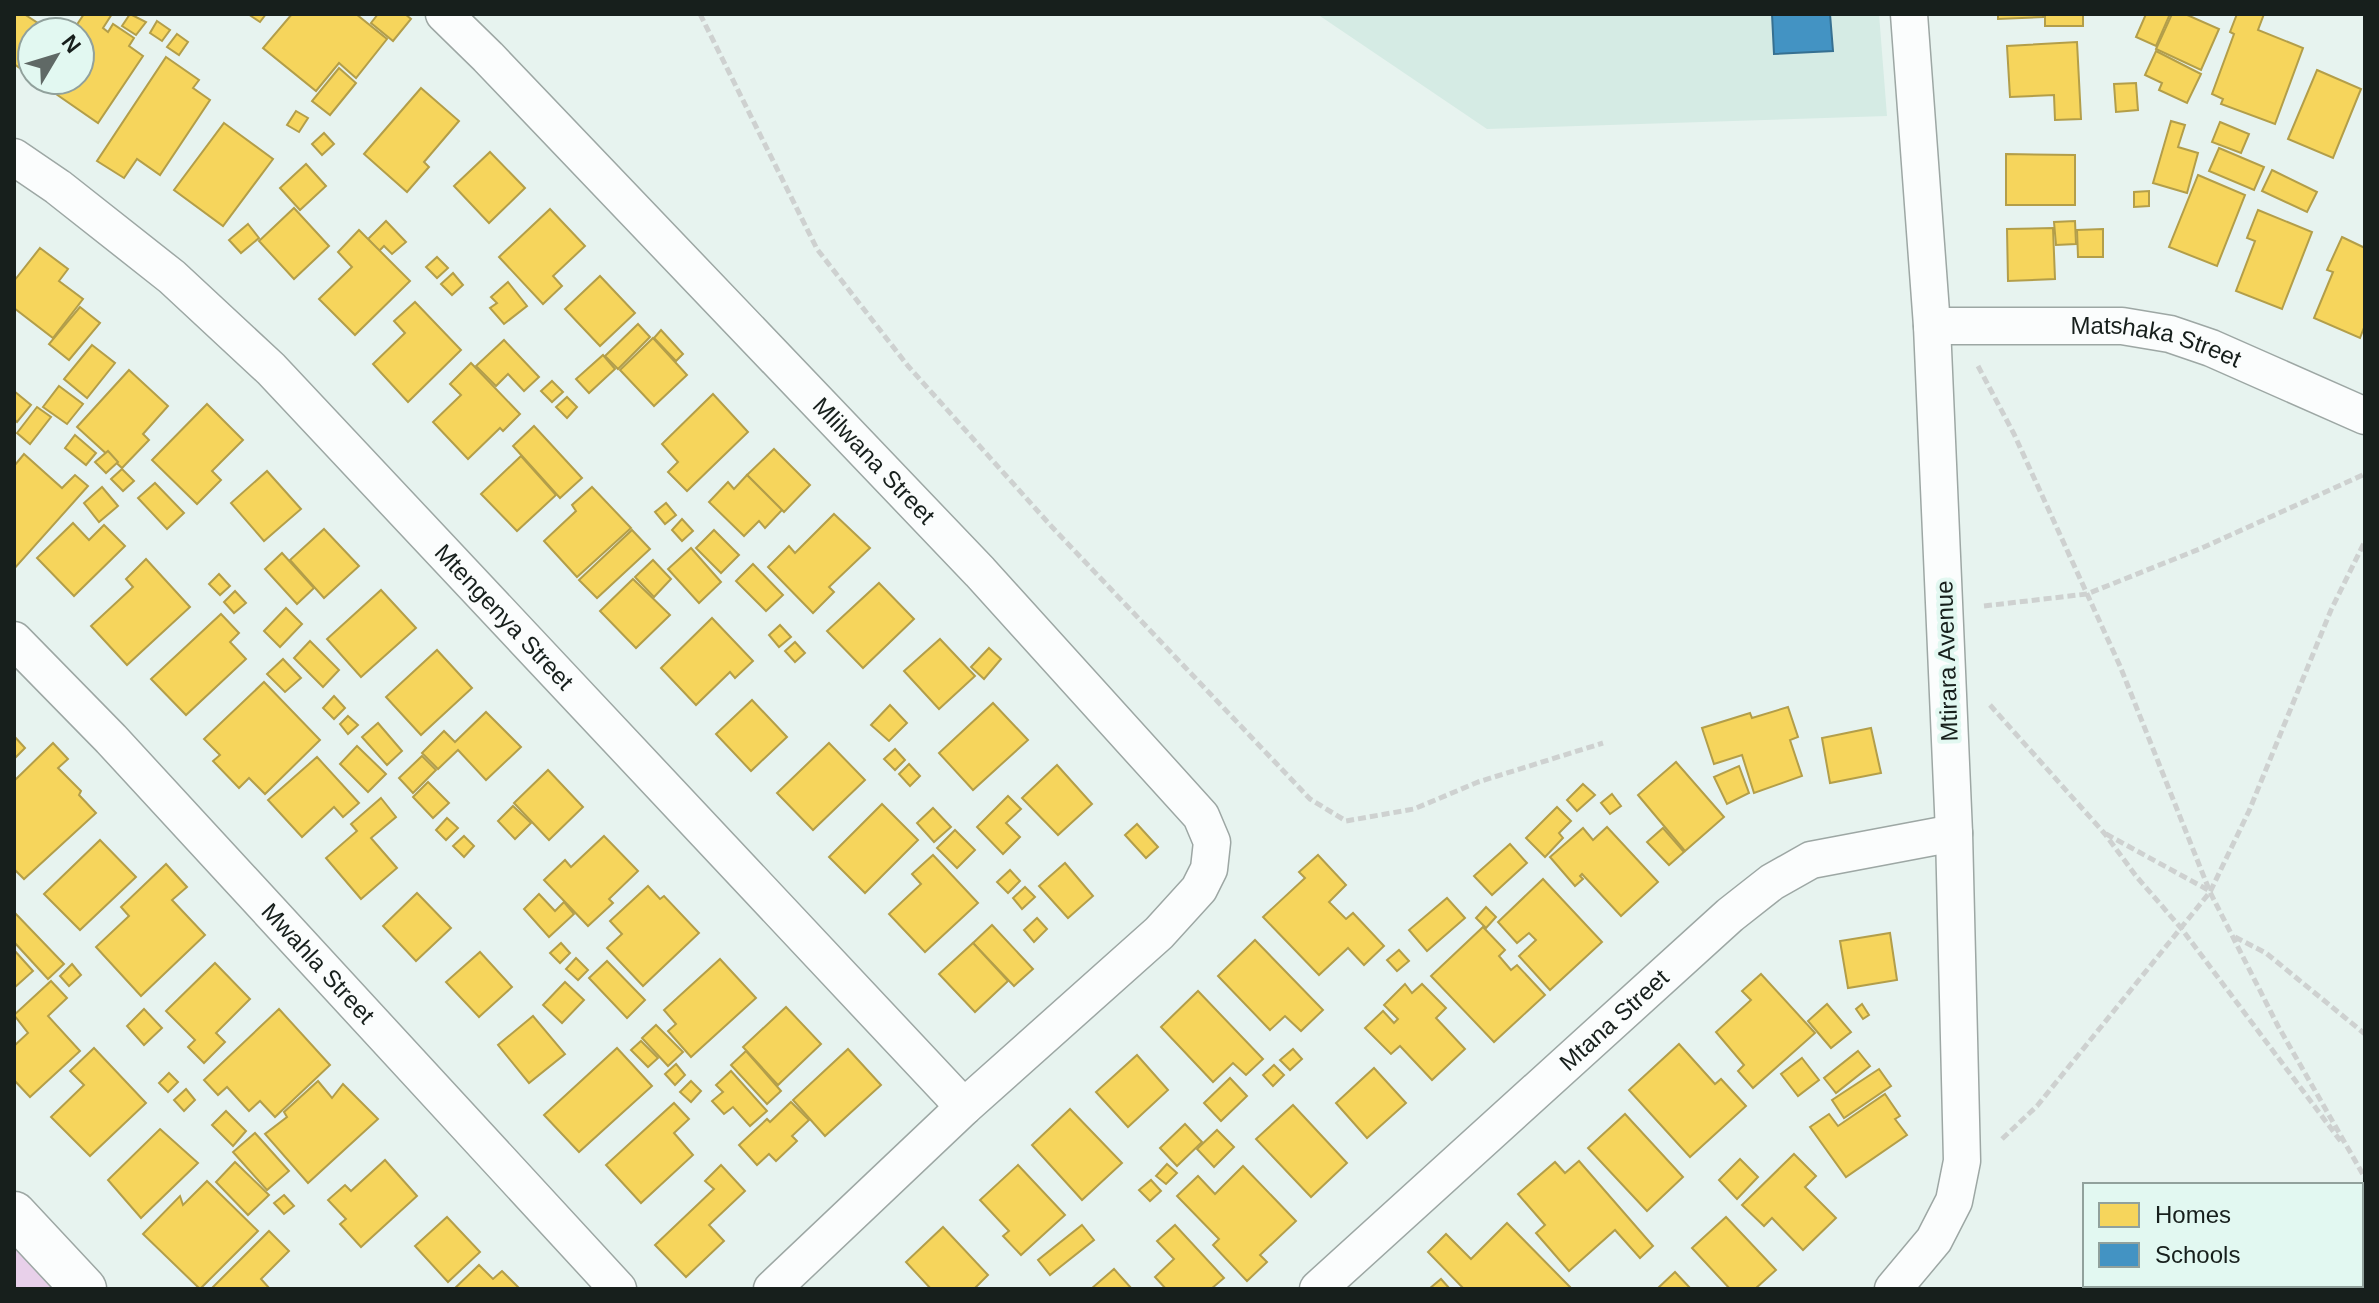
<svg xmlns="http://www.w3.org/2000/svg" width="2379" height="1303" font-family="Helvetica,sans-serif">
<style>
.built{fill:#d5ebe4}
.green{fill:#e8d0ea}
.homes{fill:#f6d55c;stroke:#b39e49;stroke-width:2}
.schools{fill:#4393c3;stroke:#367091;stroke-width:2}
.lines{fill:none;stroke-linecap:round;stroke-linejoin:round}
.minor-casing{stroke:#9da7a4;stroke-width:39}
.tertiary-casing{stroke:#9da7a4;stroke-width:47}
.path{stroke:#ced1d0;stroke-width:5;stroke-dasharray:8 4;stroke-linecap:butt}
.minor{stroke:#fbfdfd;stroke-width:36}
.tertiary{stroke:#fbfdfd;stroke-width:44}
.labels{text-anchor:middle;stroke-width:8;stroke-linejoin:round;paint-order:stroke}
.street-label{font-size:24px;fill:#171f1c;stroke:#e2f8f1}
</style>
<rect width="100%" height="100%" fill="#e7f3ef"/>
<!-- built -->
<polygon class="built" points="1317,14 1879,14 1887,116 1487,129"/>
<!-- green -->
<polygon class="green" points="14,1214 84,1289 14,1289"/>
<!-- homes -->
<g class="homes">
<polygon points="14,14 24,14 50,31 32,32 32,59 24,71 14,64"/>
<polygon points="84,14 112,14 103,28 108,32 113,24 134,38 129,46 143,56 98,123 56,94 65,80 80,80 80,32 72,32"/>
<polygon points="130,14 146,22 136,35 122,26"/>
<polygon points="248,14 266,14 260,22"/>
<polygon points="292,14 356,14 387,39 356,78 339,63 316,91 263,48"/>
<polygon points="378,14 405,14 411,19 393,41 371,23"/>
<polygon points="1998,14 2043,14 2043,17 1998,19"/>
<rect x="2045" y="14" width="38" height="12"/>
<polygon points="2146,14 2170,14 2156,46 2136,37"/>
<polygon points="2172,14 2185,14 2219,29 2201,70 2156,49"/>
<polygon points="2237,14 2264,14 2258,30 2303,48 2275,124 2221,104 2223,99 2212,94 2234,34 2230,32"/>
<polygon points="157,21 170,30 162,41 150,33"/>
<polygon points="177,34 188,42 179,55 167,47"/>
<polygon points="2077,42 2081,119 2055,120 2054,95 2010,97 2007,46"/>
<polygon points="2156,51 2201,74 2187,103 2159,90 2162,83 2145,75"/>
<polygon points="166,57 199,80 193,88 210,100 160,175 137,159 124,178 97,161"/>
<polygon points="339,68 356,83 330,115 312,101"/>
<polygon points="2317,70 2361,89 2333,158 2288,139"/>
<polygon points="2136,83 2138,110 2116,112 2114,84"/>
<polygon points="421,88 459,121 424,162 429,167 407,192 364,154"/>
<polygon points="296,111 308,118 299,132 287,125"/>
<polygon points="2171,121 2185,125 2178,147 2198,153 2187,193 2153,183"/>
<polygon points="2220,122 2249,134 2241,153 2212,142"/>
<polygon points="224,123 273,159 223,226 174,190"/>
<polygon points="324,133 334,144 322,155 312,144"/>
<polygon points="2219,148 2264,167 2254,190 2209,171"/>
<polygon points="490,152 525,188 489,223 454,186"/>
<polygon points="2006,154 2075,155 2075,205 2006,205"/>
<polygon points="306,164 326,186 300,210 280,188"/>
<polygon points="2272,170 2317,192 2307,212 2262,191"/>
<polygon points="2198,175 2245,195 2217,266 2169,247"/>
<polygon points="2149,191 2149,206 2134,207 2134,192"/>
<polygon points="294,208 329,246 294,279 259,241"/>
<polygon points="550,209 585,246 553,276 562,286 543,304 499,257"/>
<polygon points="2258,210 2312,232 2282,309 2236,291 2255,241 2247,238"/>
<polygon points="386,221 406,242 392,254 384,246 379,251 368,239"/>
<polygon points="2075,221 2076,244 2056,245 2054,222"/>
<polygon points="248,224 259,238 241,253 229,240"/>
<polygon points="2053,228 2055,279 2008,281 2007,229"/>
<polygon points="2103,229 2103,257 2078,257 2077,230"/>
<polygon points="359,230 410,281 355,335 319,299 352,267 338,252"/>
<polygon points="2342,237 2365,248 2365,325 2360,338 2314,318 2333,272 2327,270"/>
<polygon points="40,248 68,269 59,281 83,299 53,338 14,308 14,281"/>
<polygon points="437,257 448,268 437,278 426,267"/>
<polygon points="453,273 463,285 452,295 441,284"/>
<polygon points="600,276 635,313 600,346 565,309"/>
<polygon points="508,282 527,306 504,324 490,308 497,303 491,297"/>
<polygon points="415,302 461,350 408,402 373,364 405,333 394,321"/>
<polygon points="80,307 100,323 69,360 49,344"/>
<polygon points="638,324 650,337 618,369 605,356"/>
<polygon points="661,330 683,354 676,361 654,338"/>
<polygon points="653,338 687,375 654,406 620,370"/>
<polygon points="504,340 539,377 524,391 508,374 496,386 476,366"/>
<polygon points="92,345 115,363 87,398 64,379"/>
<polygon points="603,355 615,369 589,393 576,379"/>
<polygon points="471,363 520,414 503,431 500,428 468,459 433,422 461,395 450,384"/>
<polygon points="129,370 168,406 143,434 149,440 122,468 77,427"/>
<polygon points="552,381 563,392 552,402 541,391"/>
<polygon points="59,386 83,404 67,424 43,407"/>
<polygon points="14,391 31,405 17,422 14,419"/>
<polygon points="713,394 748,432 687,491 668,472 678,462 662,444"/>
<polygon points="567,397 577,407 567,418 556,407"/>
<polygon points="207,404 243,440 212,471 221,480 197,504 152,460"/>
<polygon points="37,407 51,417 30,444 17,433"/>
<polygon points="534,426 582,478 560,498 513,446"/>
<polygon points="75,435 96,453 86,465 65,448"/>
<polygon points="774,449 810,485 784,512 747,475"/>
<polygon points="108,451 118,462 106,473 95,462"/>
<polygon points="24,454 62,488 75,475 88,486 14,569 14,466"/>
<polygon points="521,456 556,495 517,531 481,494"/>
<polygon points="122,469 134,481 123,491 111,479"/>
<polygon points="267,471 301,509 264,541 231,503"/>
<polygon points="747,475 782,510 765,528 759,521 744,536 709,502 728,482 734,489"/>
<polygon points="155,483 184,513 167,529 138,498"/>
<polygon points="102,487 118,506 99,522 84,503"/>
<polygon points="592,487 631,528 577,577 544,541 576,511 572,505"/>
<polygon points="666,503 676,515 665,524 655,512"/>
<polygon points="834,514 870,548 829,587 834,592 813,613 768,567 789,546 795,553"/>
<polygon points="682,519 693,531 682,541 672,530"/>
<polygon points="73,523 89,540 104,525 125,546 74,596 37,558"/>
<polygon points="324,529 359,566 324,598 290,560"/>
<polygon points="632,530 650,549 597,598 579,580"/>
<polygon points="714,530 739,555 721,573 696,548"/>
<polygon points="691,548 721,582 699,603 668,569"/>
<polygon points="282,553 314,588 297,604 265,569"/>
<polygon points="146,559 190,607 127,665 91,626 133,587 126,579"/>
<polygon points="653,560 671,579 654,597 635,577"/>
<polygon points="753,564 783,595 766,611 736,581"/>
<polygon points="219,574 230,586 220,595 209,584"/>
<polygon points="633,579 670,615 636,648 600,611"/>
<polygon points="879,583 914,619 863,668 827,631"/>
<polygon points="381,590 416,628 361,677 327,639"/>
<polygon points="235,591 246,603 234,613 224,602"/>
<polygon points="286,608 302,624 280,647 264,631"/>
<polygon points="221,614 239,633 230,642 246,659 186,715 151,679"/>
<polygon points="712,618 753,661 735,678 730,672 696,705 661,668"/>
<polygon points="780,625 791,637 779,647 769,635"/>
<polygon points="940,639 975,676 939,709 904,671"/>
<polygon points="310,641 339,670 323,687 294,658"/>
<polygon points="795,642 805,653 795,662 785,651"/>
<polygon points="989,648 1001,659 984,679 971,667"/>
<polygon points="437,650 472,688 421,735 386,697"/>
<polygon points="283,659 301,678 285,692 267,674"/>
<polygon points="264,682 320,740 265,794 249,778 239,788 213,761 220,755 204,739"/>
<polygon points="334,696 345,708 334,719 323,708"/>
<polygon points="752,700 787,737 751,771 716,734"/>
<polygon points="993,703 1028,740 973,790 939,753"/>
<polygon points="890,705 907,723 889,741 871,725"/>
<polygon points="1788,707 1798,737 1790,740 1802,776 1754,793 1742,755 1714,764 1702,728 1750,713 1752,718"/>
<polygon points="486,712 521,747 486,780 458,750 438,769 422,753 444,731 455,742"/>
<polygon points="348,716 358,725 348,734 340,724"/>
<polygon points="378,723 402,751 387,765 362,737"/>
<polygon points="1871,728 1881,773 1830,783 1822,738"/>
<polygon points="14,736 25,748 14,759"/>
<polygon points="53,743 68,759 58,768 81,791 79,795 96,813 24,879 14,869 14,781"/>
<polygon points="829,743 865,780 813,830 777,793"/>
<polygon points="357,746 386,774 368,792 340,764"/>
<polygon points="895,749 905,760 895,770 884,759"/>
<polygon points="422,756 436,770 413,793 399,778"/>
<polygon points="317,757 359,803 343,817 334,807 302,837 268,800"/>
<polygon points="1676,762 1724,817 1685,851 1638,795"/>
<polygon points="909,764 920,776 910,786 899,774"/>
<polygon points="1057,765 1092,804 1058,835 1022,798"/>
<polygon points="1739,766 1749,793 1727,804 1714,777"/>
<polygon points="548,770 583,807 549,840 514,803"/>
<polygon points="428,782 449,803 433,818 413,797"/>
<polygon points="1583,784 1595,795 1577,811 1567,800"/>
<polygon points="1612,794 1621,806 1610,814 1601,803"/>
<polygon points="1008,796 1021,809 1006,823 1020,837 1003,854 977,827"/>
<polygon points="381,798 396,817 371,838 397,868 361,899 326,858 357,831 351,824"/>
<polygon points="882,804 918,840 865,893 829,857"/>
<polygon points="513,806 531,823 515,839 498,821"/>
<polygon points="1557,807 1571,821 1559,833 1563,838 1545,857 1526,838"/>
<polygon points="933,808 951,827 934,842 917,823"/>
<polygon points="447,818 458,828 446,840 436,830"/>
<polygon points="1137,824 1158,847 1146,858 1125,835"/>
<polygon points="1607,827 1658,882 1621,916 1582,874 1580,876 1583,879 1575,886 1550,857 1583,828 1593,840"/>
<polygon points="1663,828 1684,852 1669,865 1647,842"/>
<polygon points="955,830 975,850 957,868 937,848"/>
<polygon points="464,836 474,846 464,857 453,846"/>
<polygon points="604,836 638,871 609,899 613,903 588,926 544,880 565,860 571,867"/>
<polygon points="100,840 136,877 80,930 44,894"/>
<polygon points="1510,844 1527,863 1492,895 1474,876"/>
<polygon points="933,855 978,903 925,952 889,914 921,884 912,874"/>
<polygon points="1318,855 1346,885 1329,902 1346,919 1353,913 1384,946 1364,965 1348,948 1319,975 1263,917 1305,878 1299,872"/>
<polygon points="1065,863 1093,896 1068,918 1039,886"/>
<polygon points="166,864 187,887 172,900 205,935 141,996 96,947 129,916 121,907"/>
<polygon points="1010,870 1020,881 1008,893 997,882"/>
<polygon points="1543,879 1602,942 1550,990 1519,956 1536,940 1529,933 1517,943 1498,922"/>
<polygon points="648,886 660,899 664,896 699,933 643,986 607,948 622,934 610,921"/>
<polygon points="1025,887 1035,897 1022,909 1013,898"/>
<polygon points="417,893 451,928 416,961 383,926"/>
<polygon points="539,894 555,911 564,902 574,914 549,937 524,909"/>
<polygon points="1447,898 1465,918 1427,951 1409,930"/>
<polygon points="1486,907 1496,917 1486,928 1476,918"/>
<polygon points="14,912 64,964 48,979 14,942"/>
<polygon points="1037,918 1047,929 1034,942 1024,930"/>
<polygon points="992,925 1033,969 1014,986 973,943"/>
<polygon points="1483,927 1505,950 1499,956 1511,970 1517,965 1545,995 1494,1042 1431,976"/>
<polygon points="1890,933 1897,980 1848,988 1840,941"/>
<polygon points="1255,940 1323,1010 1301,1031 1285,1016 1270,1030 1218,976"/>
<polygon points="561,943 570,953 560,963 550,953"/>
<polygon points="973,943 1008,981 975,1012 939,974"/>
<polygon points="14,950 33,971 14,988"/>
<polygon points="1399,950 1409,961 1397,971 1387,960"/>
<polygon points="480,952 512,987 479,1017 446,982"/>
<polygon points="576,958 588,970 578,980 566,969"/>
<polygon points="720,959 756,998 691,1057 668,1031 676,1024 664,1010"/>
<polygon points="607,961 645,1000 627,1018 589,978"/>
<polygon points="215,963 250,999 216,1033 225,1042 204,1063 188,1047 195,1040 166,1011"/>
<polygon points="72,964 81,975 69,986 60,976"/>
<polygon points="1761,974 1815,1033 1753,1088 1738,1071 1744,1065 1716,1032 1751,1000 1742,991"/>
<polygon points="51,981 67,998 48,1016 80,1051 30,1097 14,1080 14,1046 28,1033 14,1015"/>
<polygon points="565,982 584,1000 562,1023 543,1005"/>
<polygon points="1405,984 1412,993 1422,984 1446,1008 1436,1018 1465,1049 1432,1080 1400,1046 1391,1054 1365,1028 1383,1011 1394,1023 1398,1019 1384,1005"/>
<polygon points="1198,991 1263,1059 1246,1075 1233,1063 1213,1082 1161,1027"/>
<polygon points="1827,1004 1851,1032 1831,1048 1808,1021"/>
<polygon points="1862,1004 1869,1015 1863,1019 1856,1009"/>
<polygon points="786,1007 821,1044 778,1085 743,1047"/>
<polygon points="144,1009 162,1028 144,1045 127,1026"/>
<polygon points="279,1009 330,1065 275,1117 260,1101 249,1111 227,1087 218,1095 204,1080"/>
<polygon points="533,1016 565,1054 529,1083 498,1045"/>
<polygon points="656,1025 683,1052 668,1066 642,1038"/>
<polygon points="641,1041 658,1058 648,1067 631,1050"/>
<polygon points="1679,1044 1715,1084 1721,1079 1746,1106 1690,1157 1629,1090"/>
<polygon points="94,1048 146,1103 90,1156 51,1117 84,1085 70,1071"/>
<polygon points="617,1048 652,1086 579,1152 544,1115"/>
<polygon points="848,1049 881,1085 825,1136 793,1100"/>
<polygon points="1293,1049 1302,1059 1290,1070 1280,1060"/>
<polygon points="746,1051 781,1091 767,1104 731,1065"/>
<polygon points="1858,1051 1870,1066 1836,1093 1824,1078"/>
<polygon points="1137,1055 1168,1090 1128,1127 1096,1092"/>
<polygon points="1802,1058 1819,1080 1798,1096 1781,1074"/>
<polygon points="676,1064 685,1075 675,1085 665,1074"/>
<polygon points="1274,1065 1284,1075 1273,1086 1263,1075"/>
<polygon points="1374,1068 1406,1103 1367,1138 1336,1103"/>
<polygon points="1879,1069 1891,1086 1844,1118 1832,1100"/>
<polygon points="731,1071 767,1111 750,1126 733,1107 724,1114 712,1101 723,1092 716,1085"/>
<polygon points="169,1073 178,1082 168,1092 159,1083"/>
<polygon points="1230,1078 1247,1096 1221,1121 1204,1103"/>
<polygon points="318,1081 332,1098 343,1084 378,1119 308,1183 265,1134 287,1117 284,1112"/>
<polygon points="691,1081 701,1091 691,1102 680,1092"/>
<polygon points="186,1089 195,1100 184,1111 174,1100"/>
<polygon points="1885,1094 1900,1116 1895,1119 1907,1135 1846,1177 1810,1127 1829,1114 1838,1126"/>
<polygon points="791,1102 809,1120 792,1136 797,1141 776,1161 769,1154 757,1165 739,1145 767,1119 770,1122"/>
<polygon points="674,1103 689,1119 674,1133 693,1155 641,1203 606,1165"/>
<polygon points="1293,1105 1347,1163 1311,1197 1256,1139"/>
<polygon points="1070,1109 1122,1163 1082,1200 1032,1145"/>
<polygon points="226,1111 246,1131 233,1146 212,1125"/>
<polygon points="1625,1114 1683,1177 1647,1211 1588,1148"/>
<polygon points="1185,1124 1202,1142 1177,1166 1160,1148"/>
<polygon points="160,1129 198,1163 141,1218 108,1180"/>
<polygon points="1217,1130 1234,1147 1214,1167 1197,1149"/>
<polygon points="255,1133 289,1171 267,1190 233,1152"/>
<polygon points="1794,1154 1816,1176 1805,1187 1836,1218 1803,1250 1772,1218 1764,1226 1742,1205"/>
<polygon points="1740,1159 1758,1177 1737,1199 1719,1180"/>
<polygon points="385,1160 417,1196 361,1247 340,1224 346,1219 328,1200 345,1185 351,1191"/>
<polygon points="1579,1161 1653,1246 1640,1258 1615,1230 1569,1271 1536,1233 1545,1225 1518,1194 1555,1162 1565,1173"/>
<polygon points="235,1162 269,1195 248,1215 216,1182"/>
<polygon points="1167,1164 1177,1173 1166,1184 1156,1176"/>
<polygon points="721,1165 745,1191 709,1225 724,1241 686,1277 655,1245 714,1189 705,1181"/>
<polygon points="1018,1165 1065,1215 1021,1255 1003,1236 1009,1231 980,1200"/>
<polygon points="1243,1166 1296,1221 1260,1255 1267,1262 1247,1281 1213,1245 1219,1239 1177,1196 1198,1176 1215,1194"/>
<polygon points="1151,1180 1161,1191 1150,1201 1139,1190"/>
<polygon points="207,1181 258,1231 200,1289 143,1234 180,1196 183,1205"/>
<polygon points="284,1195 294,1206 284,1214 274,1203"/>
<polygon points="447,1217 480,1252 448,1282 415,1246"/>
<polygon points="1726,1217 1776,1270 1755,1289 1730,1289 1692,1248"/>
<polygon points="1507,1223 1572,1289 1464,1289 1428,1252 1446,1234 1471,1259"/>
<polygon points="1082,1225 1094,1240 1050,1275 1038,1260"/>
<polygon points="1175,1225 1224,1278 1211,1289 1166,1289 1155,1277 1174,1259 1157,1241"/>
<polygon points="943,1227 988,1275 974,1289 931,1289 906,1262"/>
<polygon points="269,1231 289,1251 261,1279 270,1289 211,1289"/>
<polygon points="479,1265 493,1279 502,1271 520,1289 454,1289"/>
<polygon points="1114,1269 1132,1289 1091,1289"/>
<polygon points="1675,1272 1691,1289 1657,1289"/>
<polygon points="1441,1279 1450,1289 1429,1289"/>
</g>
<!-- schools -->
<polygon class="schools" points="1772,14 1830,14 1833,51 1774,54"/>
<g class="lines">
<!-- minor casing -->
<g class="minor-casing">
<g id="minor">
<path id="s1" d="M 444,14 L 488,57 L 980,572 L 1201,816 L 1212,842 L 1209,869 L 1199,889 L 1159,933 L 964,1107 L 772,1289"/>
<path id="s2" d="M 14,157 L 58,187 L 172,277 L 271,369 L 964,1107"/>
<path id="s3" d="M 1932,326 L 2122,326 L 2170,334 L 2211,348 L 2365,416"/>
<path id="s4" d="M 14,640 L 111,739 L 618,1289"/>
<path id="s5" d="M 1318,1289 L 1730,915 L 1772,882 L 1811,860 L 1954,833"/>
<polyline points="1893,1289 1934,1240 1954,1201 1962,1161 1954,833 1932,326 1909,14"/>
</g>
</g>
<!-- tertiary casing -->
<g class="tertiary-casing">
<polyline id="tertiary" points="14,1214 84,1289"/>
</g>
<!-- path -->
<g class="path">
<polyline points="700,14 817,249 908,366 1052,527 1310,799 1346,821 1414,809 1478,782 1603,743"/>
<polyline points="1978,366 2014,434 2120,666 2210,892 2278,1026 2365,1178"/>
<polyline points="1984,606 2087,594 2202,548 2365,474"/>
<polyline points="1990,705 2105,834 2136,876 2181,928 2342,1143"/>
<polyline points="2106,834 2210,891"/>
<polyline points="2235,937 2266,953 2365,1034"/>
<polyline points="2002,1139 2037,1106 2210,892 2249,811 2331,610 2365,541"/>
</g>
<!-- minor -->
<use href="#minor" class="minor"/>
<!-- tertiary -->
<use href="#tertiary" class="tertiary"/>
</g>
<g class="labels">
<!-- street labels -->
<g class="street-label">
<text dy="8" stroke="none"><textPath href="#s3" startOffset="226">Matshaka Street</textPath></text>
<text dy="8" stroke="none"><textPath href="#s1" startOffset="620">Mlilwana Street</textPath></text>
<text dy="8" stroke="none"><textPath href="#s2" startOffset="674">Mtengenya Street</textPath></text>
<text transform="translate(1947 661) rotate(-92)" y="8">Mtirara Avenue</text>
<text dy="8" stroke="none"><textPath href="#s4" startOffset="444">Mwahla Street</textPath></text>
<text dy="8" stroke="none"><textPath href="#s5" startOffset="400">Mtana Street</textPath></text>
</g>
</g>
<!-- border -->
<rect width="2379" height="1303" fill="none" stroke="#171f1c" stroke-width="32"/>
<!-- legend -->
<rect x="2083" y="1183" width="280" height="104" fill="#e2f8f1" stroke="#91a19c" stroke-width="2"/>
<rect x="2099" y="1203" width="40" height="24" fill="#f6d55c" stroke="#91a19c" stroke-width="2"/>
<text x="2155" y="1223" font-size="24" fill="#171f1c">Homes</text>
<rect x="2099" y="1243" width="40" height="24" fill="#4393c3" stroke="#91a19c" stroke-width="2"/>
<text x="2155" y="1263" font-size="24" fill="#171f1c">Schools</text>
<!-- north arrow -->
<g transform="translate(56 56) rotate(52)"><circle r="38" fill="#e2f8f1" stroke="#91a19c" stroke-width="2"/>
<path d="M0-6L14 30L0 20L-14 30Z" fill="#606966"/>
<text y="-12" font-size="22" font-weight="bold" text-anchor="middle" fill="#171f1c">N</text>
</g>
</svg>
